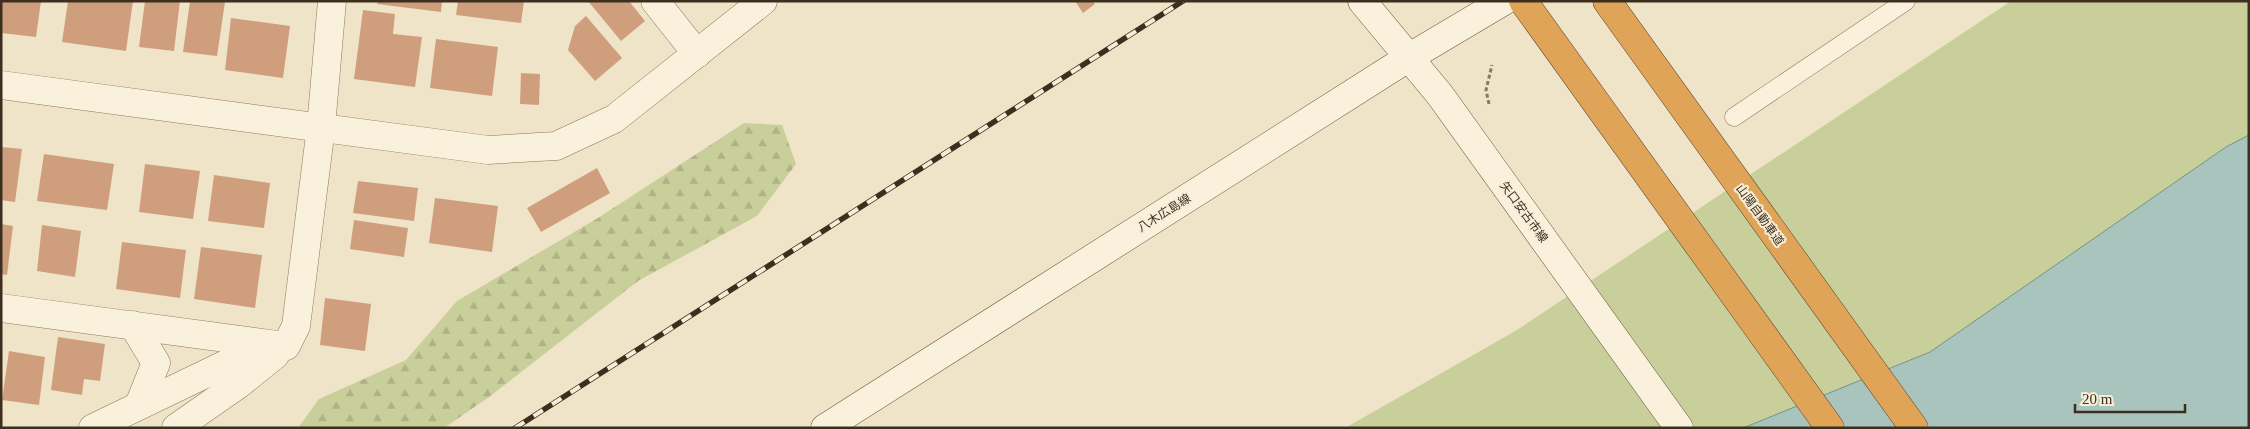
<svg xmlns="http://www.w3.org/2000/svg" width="2250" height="429" font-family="'Times New Roman','Noto Sans JP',serif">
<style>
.grass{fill:#c9cf9b}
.forest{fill:url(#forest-firs)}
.water{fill:#a9c4bc;stroke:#6f938a}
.building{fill:#cf9f7d}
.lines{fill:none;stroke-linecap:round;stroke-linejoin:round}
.service-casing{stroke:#8d765c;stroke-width:19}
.minor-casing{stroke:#8d765c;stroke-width:29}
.tertiary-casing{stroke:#8d765c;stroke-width:29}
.secondary-casing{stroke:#6f573f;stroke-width:29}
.motorway-casing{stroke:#5b4430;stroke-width:29}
.path{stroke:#8d765c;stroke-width:3;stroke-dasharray:4 2.5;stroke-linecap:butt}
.service{stroke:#faf1dc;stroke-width:18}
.minor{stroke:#faf1dc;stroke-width:28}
.tertiary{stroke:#faf1dc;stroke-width:28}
.secondary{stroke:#faf1dc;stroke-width:28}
.motorway{stroke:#e0a458;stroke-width:28}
.rail-casing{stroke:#3d2e20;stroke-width:5.5}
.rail{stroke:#f7eed8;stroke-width:4;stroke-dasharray:11;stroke-linecap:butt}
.labels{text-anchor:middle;stroke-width:4;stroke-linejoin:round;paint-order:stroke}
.street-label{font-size:12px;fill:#3d2e20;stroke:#f7eed8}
</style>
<defs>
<pattern id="forest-firs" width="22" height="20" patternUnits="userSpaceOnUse" patternTransform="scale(1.25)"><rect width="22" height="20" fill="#c9cf9b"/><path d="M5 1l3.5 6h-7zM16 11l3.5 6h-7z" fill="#aeb285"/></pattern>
</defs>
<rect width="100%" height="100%" fill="#f0e4c8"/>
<!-- grass -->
<polygon class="grass" points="2011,1 2249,1 2249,135 2226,147 1930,352 1743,428 1345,428 1517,330"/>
<!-- forest -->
<polygon class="forest" points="744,123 782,125 796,164 757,216 638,281 489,397 444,428 298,428 319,399 406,360 457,301 598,218"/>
<!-- water -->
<polygon class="water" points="2249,135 2249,428 1743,428 1930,352 2226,147"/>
<!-- building -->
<g class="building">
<polygon points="1,1 41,1 36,37 1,33"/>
<polygon points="68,1 133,1 126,51 62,42"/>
<polygon points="145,1 180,1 174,51 139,47"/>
<polygon points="190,1 225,2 217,56 183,52"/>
<polygon points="378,1 442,1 441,12 377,4"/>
<polygon points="458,1 524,1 521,23 456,15"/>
<polygon points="588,1 629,1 645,21 621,41"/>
<polygon points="1075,1 1093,1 1095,4 1083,13"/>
<polygon points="363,10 395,14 393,34 422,37 415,87 354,79"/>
<polygon points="586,16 622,58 595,81 568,50 575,26"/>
<polygon points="231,18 290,26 283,78 225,70"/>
<polygon points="436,39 498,47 492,96 430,88"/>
<polygon points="521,73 540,74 539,105 520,104"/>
<polygon points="1,147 22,149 15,202 1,200"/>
<polygon points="44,154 114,164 107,210 37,201"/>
<polygon points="145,164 200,171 193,219 139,212"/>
<polygon points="597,168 610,193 541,232 527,208"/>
<polygon points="214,175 270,183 264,228 208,221"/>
<polygon points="358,181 418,188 414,221 353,213"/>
<polygon points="435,198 498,206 492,252 429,243"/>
<polygon points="354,220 408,228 404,257 350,249"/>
<polygon points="1,224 13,226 7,275 1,274"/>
<polygon points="42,225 81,231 75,277 37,271"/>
<polygon points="122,242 186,250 180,298 116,289"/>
<polygon points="201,247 262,255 255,308 194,299"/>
<polygon points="325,298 371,304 365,351 320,345"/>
<polygon points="58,337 105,344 100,381 84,379 82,395 51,390"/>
<polygon points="9,351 45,357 39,405 2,400"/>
</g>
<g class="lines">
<!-- service casing -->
<g class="service-casing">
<polyline id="service" points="1734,117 1906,1"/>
</g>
<!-- minor casing -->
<g class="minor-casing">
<g id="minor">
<polyline points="655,1 697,54"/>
<polyline points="1,308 277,345"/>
<polyline points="133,325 156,363 139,405"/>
<polyline points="93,428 226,364 286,346 296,326 321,127 332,1"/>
<polyline points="176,428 239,384 275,355"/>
</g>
</g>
<!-- tertiary casing -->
<g class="tertiary-casing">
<polyline id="tertiary" points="1,85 488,150 556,146 614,119 763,1"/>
</g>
<!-- secondary casing -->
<g class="secondary-casing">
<g id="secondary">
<polyline points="1362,1 1440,95 1679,428"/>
<polyline points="825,428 1408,58 1504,1"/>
</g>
</g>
<!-- motorway casing -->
<g class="motorway-casing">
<g id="motorway">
<polyline points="1523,1 1830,428"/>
<polyline points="1607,1 1914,428"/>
</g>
</g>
<!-- path -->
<polyline class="path" points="1489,104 1486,90 1492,65"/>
<!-- service -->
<use href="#service" class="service"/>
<!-- minor -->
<use href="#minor" class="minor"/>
<!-- tertiary -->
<use href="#tertiary" class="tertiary"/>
<!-- secondary -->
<use href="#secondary" class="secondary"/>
<!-- motorway -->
<use href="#motorway" class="motorway"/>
<!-- rail casing -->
<g class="rail-casing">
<polyline id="rail" points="515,428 1183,1"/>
</g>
<!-- rail -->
<use href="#rail" class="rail"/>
</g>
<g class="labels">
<!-- street labels -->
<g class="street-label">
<text transform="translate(1524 212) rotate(54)" y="4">矢口安古市線</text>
<text transform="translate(1164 213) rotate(-32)" y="4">八木広島線</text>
<text transform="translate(1760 215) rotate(54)" y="4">山陽自動車道</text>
</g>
</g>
<!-- border -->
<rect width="2250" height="429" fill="none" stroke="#3d2e20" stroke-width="5"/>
<!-- scale -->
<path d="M2075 404v8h110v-8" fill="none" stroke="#3d2e20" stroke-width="2.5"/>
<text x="2082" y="404" font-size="15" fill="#3d2e20" stroke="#f7eed8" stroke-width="4" paint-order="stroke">20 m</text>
</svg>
